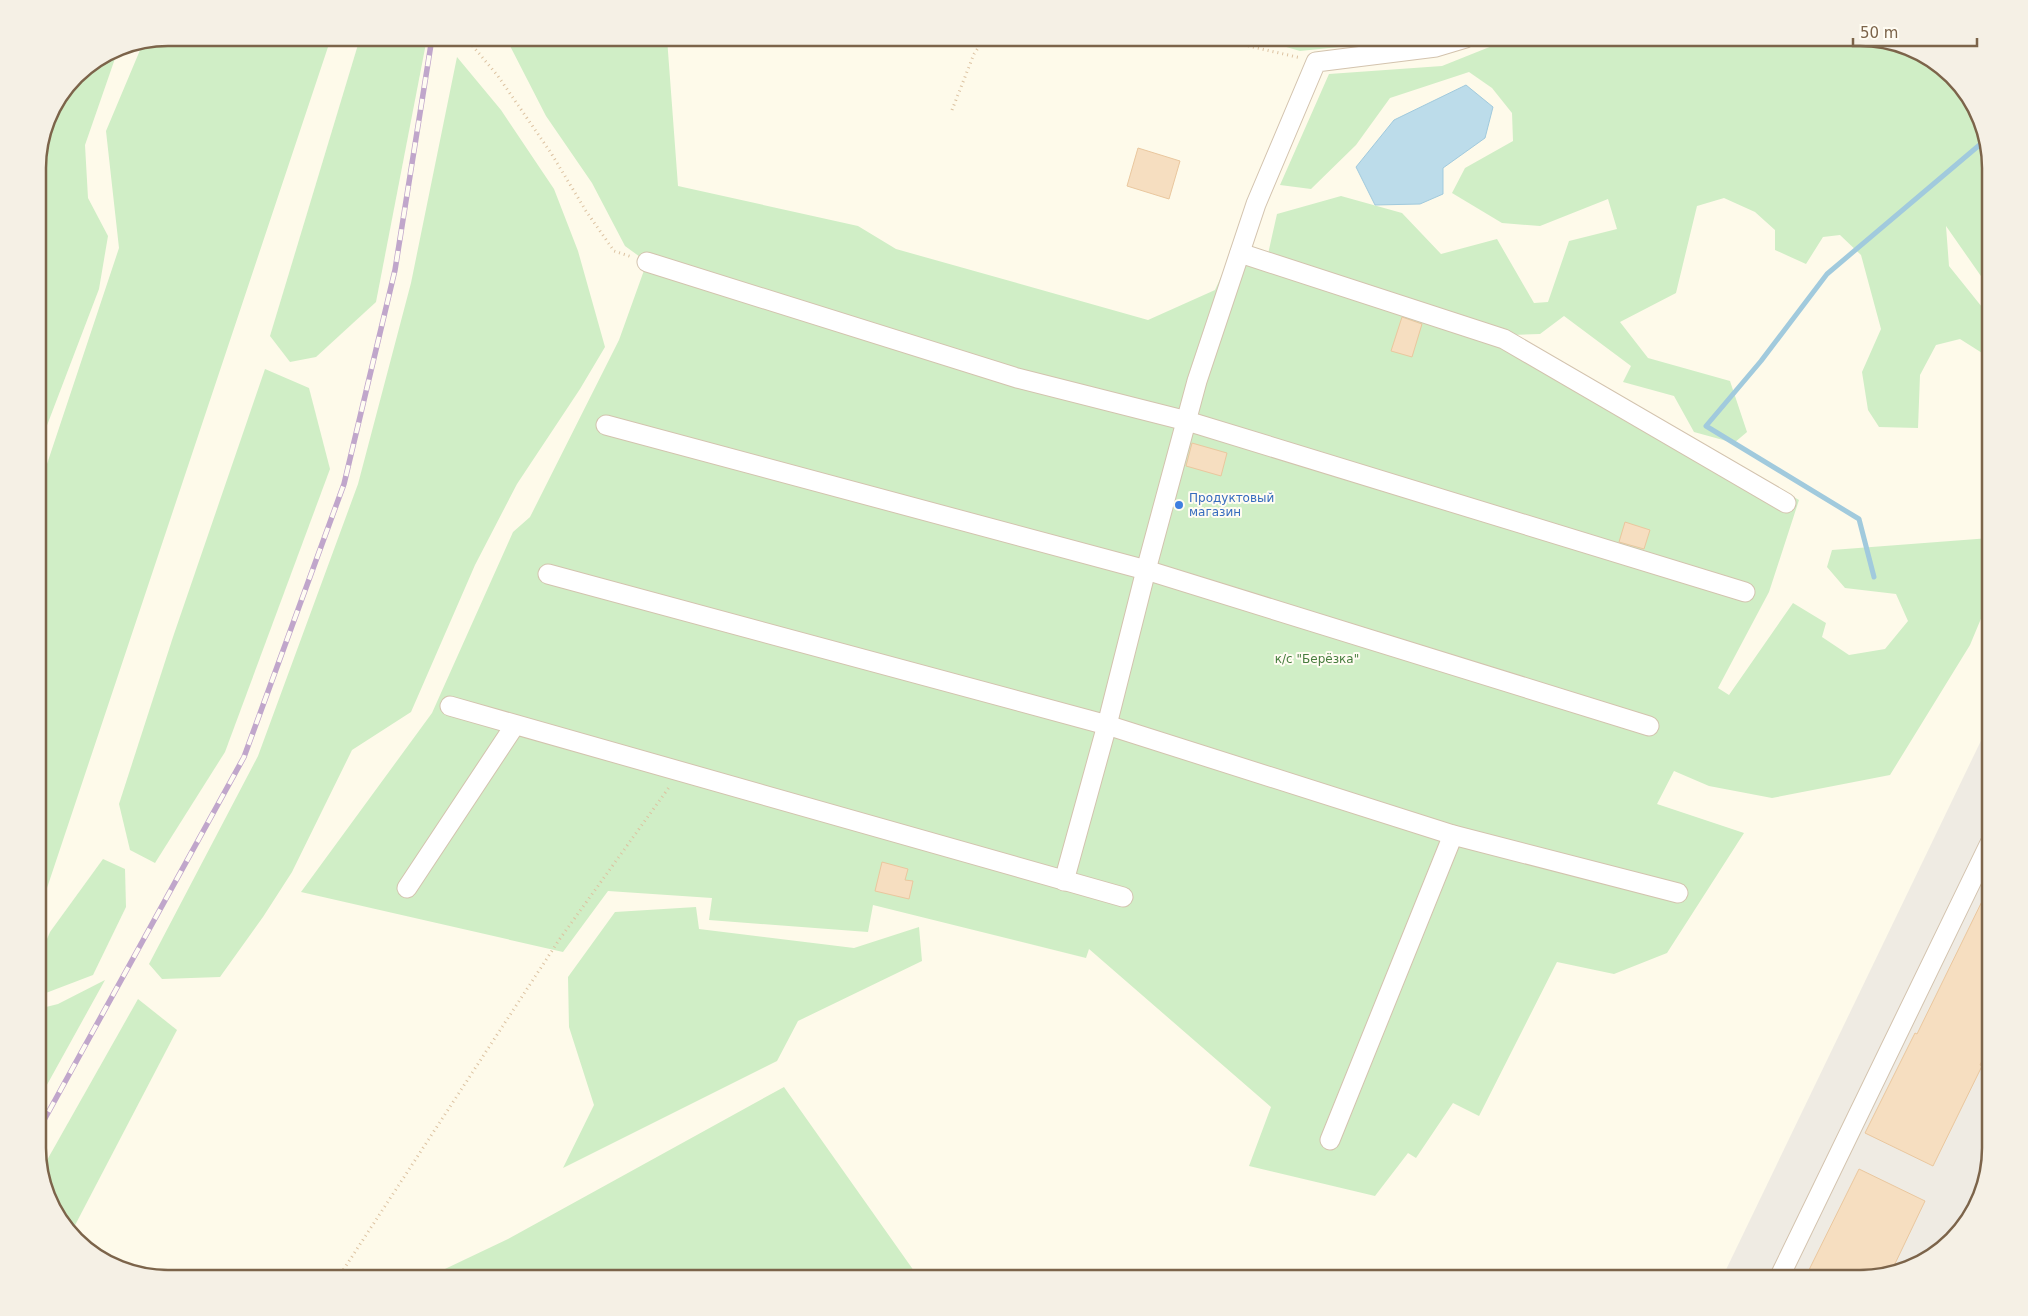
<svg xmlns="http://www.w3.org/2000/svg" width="2028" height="1316" font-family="'DejaVu Sans',sans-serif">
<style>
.industrial{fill:#efebe3}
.green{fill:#d0eec6}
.water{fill:#bcdcea;stroke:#a1cadd}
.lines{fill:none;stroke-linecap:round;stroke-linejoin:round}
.stream{stroke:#a1cadd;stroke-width:5}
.building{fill:#f6dec0;stroke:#eac79e}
.minor-casing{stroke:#d3c3ae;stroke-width:21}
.path{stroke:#dcc2a1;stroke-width:3;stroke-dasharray:1 4;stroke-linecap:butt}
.minor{stroke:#fff;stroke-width:19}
.rail-casing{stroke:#c0a6cb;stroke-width:5.5}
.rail{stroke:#fffcf2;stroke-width:4;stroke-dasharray:11;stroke-linecap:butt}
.shop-dot{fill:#3f7fe0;stroke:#fffcf2;stroke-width:2}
.labels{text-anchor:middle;stroke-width:4;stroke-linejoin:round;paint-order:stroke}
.shop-label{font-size:12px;fill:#366cbe;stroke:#fffcf2;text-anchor:start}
.park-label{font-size:12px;fill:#477d3e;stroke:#fffcf2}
.rim{fill:none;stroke:#7c644a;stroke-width:2.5}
</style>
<rect width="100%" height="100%" fill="#fefaea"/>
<!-- industrial -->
<polygon class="industrial" points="1990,722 1990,1148 1969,1220 1925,1261 1860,1278 1722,1278"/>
<!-- green -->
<g class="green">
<polygon points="169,38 331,38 42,903 38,912 38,491 119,248 106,131 143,43"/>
<polygon points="360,38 427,38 376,302 316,357 290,362 270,336"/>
<polygon points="496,38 667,38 678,186 858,226 896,249 1148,320 1215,290 1233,251 1268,254 1277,214 1341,196 1402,213 1441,254 1497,239 1534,303 1548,302 1569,241 1617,229 1608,199 1540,226 1502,223 1452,193 1465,168 1513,141 1512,113 1492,88 1469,72 1390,98 1356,145 1311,189 1280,185 1329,74 1442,66 1512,38 1859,38 1932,59 1973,103 1990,168 1990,289 1946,226 1949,266 1990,317 1990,358 1960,339 1936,345 1920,375 1918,428 1879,427 1868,410 1862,372 1881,329 1861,255 1840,235 1823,237 1806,264 1775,250 1775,230 1755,212 1724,198 1697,206 1676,293 1620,322 1648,358 1730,381 1747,432 1734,443 1694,432 1674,396 1623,382 1631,366 1564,316 1540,334 1512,335 1799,500 1769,592 1718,688 1729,695 1793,603 1826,623 1822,637 1849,655 1885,649 1908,621 1896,594 1845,588 1827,567 1832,550 1990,538 1990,597 1970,645 1890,775 1772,798 1709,786 1674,771 1657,804 1744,833 1667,953 1614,974 1557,962 1479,1116 1453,1103 1416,1158 1408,1153 1375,1196 1249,1166 1271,1107 1089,949 1086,958 873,905 868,932 709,920 712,898 608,891 563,952 301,892 432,713 513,532 530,517 619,340 647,262 625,246 592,183 546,116 508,42"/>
<polygon points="1255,38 1426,38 1300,51"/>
<polygon points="119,47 85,145 88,198 108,236 99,289 38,449 38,160 48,118 76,76"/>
<polygon points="457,57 501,110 554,189 578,251 605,347 580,389 517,484 475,565 411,712 352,750 292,872 263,917 220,977 162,979 149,964 258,756 358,484 411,283"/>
<polygon points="265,369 309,388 330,469 225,752 155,863 130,850 119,804 173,637"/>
<polygon points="103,859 125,869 126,907 93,975 38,996 38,960 50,932"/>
<polygon points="696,907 699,929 854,948 919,927 922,961 798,1021 777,1061 563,1168 594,1105 569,1027 568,977 615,912"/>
<polygon points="105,980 38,1101 38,1009 58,1004"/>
<polygon points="138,999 177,1030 72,1231 55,1213 42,1169"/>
<polygon points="784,1087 919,1278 426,1278 508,1239"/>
</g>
<!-- water -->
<polygon class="water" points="1466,85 1493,107 1485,138 1443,168 1443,194 1420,204 1375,205 1356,167 1394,120"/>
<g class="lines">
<!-- stream -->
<polyline class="stream" points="1874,577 1859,519 1706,426 1761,361 1827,274 1983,142"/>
</g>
<!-- building -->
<g class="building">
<polygon points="1138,148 1180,161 1169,199 1127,186"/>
<polygon points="1402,317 1422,324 1412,357 1391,351"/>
<polygon points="1192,443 1227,453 1221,476 1186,466"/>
<polygon points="1625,522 1650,530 1644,549 1619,542"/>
<polygon points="882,862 908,869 905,880 913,881 909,899 875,891"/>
<polygon points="1990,885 1990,1045 1980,1065 1982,1066 1933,1166 1865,1133 1915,1033 1917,1034"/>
<polygon points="1859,1169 1925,1201 1892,1270 1860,1278 1805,1278"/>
</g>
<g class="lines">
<!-- minor casing -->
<g class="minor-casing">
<g id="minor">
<polyline points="1240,253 1504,339 1786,503"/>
<polyline points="647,262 1017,378 1187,421 1745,592"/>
<polyline points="606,425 1146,570 1649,726"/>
<polyline points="548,574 1107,725 1453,835 1678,893"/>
<polyline points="450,706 1123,897"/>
<polyline points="1064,881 1107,725 1146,570 1197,381 1256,204 1316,62 1436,47 1466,38"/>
<polyline points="407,888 515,725"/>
<polyline points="1330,1140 1453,835"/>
<polyline points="1779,1278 1990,843"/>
</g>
</g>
<!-- path -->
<g class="path">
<polyline points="466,38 498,76 551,153 586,211 614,251 632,257"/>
<polyline points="1214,38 1301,58"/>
<polyline points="952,110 974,54 985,38"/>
<polyline points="338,1278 559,940 670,786"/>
</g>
<!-- minor -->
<use href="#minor" class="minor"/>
<!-- rail casing -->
<g class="rail-casing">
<polyline id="rail" points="38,1131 244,757 344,484 395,270 432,38"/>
</g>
<!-- rail -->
<use href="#rail" class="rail"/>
</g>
<!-- markers -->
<circle class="shop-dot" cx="1179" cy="505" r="5"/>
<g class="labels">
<!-- shop labels -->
<g class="shop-label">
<text x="1189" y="502">Продуктовый<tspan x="1189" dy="14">магазин</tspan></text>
</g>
<!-- park labels -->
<g class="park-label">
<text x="1317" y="663">к/с "Берёзка"</text>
</g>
</g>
<!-- crop -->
<path d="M0 0H2028V1316H0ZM168 46H1860A122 122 0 0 1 1982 168V1148A122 122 0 0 1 1860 1270H168A122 122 0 0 1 46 1148V168A122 122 0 0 1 168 46Z" fill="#f5f0e5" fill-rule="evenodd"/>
<path class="rim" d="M168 46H1860A122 122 0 0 1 1982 168V1148A122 122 0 0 1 1860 1270H168A122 122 0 0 1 46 1148V168A122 122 0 0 1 168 46Z"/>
<!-- scale -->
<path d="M1853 38v8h124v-8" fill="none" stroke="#7c644a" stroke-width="2.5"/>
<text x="1860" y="38" font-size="15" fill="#7c644a" stroke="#fffcf2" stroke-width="4" paint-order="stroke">50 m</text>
</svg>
